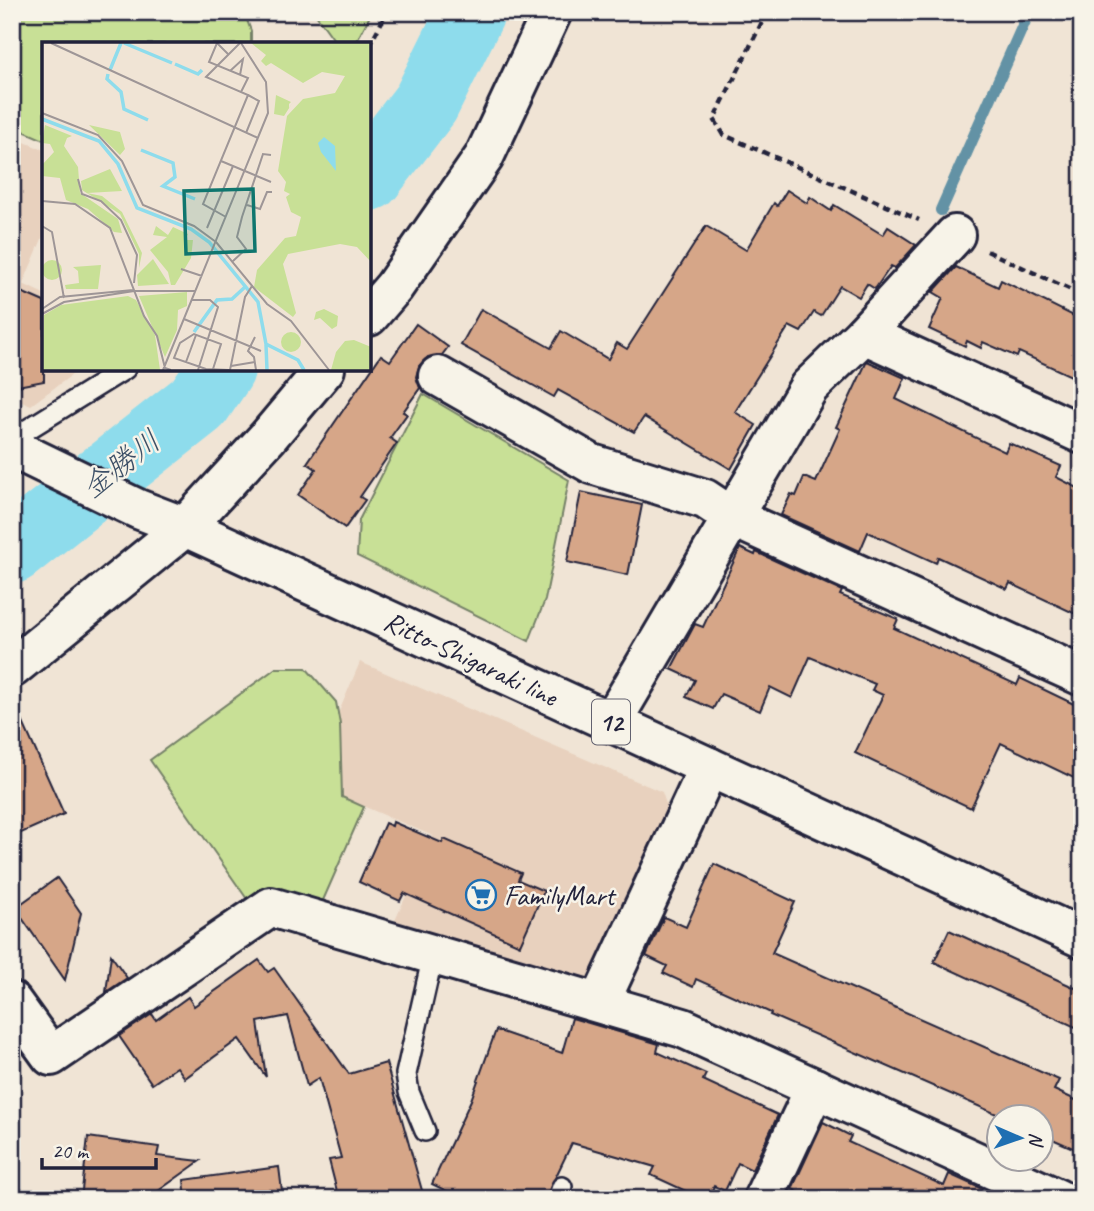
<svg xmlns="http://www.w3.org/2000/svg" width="1094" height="1211" font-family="Caveat,'Klee One',sans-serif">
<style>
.built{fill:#e8d1be}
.green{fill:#c8e096;stroke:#758168;stroke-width:2}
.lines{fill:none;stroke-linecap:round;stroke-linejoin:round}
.stream{stroke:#6392a5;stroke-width:12}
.river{stroke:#8edcec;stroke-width:68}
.building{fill:#d6a688;stroke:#22223b;stroke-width:2}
.service-casing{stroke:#22223b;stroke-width:24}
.minor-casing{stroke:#22223b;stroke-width:44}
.tertiary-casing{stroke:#22223b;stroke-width:44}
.secondary-casing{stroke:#22223b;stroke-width:44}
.primary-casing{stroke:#22223b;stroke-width:44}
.path{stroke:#22223b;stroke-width:4.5;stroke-dasharray:7 5;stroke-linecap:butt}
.service{stroke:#f7f3e8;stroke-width:19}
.minor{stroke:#f7f3e8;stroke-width:38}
.tertiary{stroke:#f7f3e8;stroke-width:38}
.secondary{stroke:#f7f3e8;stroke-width:38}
.primary{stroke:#f7f3e8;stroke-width:38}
.labels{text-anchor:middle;stroke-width:5;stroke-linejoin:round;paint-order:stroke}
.shield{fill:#f7f3e8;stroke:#62616f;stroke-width:2}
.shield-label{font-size:26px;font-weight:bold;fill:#22223b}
.street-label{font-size:28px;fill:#22223b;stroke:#f7f3e8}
.poi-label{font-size:28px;fill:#22223b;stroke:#f7f3e8;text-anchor:start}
.water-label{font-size:30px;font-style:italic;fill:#3d5067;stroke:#f7f3e8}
.inset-river{fill:none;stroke:#8edcec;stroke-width:3.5}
.inset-road{fill:none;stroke:#9e9697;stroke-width:2}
.view{fill:#0f766e;fill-opacity:0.15;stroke:#0f766e;stroke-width:3.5}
.inset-edge{fill:none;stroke:#22223b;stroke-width:3.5}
</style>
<rect width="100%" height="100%" fill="#f0e4d5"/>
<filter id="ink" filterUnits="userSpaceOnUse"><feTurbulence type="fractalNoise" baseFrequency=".0143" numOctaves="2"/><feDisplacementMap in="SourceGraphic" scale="14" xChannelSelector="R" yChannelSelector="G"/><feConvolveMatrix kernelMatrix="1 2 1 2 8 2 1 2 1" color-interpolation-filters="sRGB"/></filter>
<g filter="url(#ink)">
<!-- built -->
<g class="built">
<polygon points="12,137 44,150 44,234 23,284 44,294 44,369 80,369 31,405 12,397"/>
<polygon points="360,662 662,792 668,810 595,973 581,981 393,925 433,836 342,797 338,714"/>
</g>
<!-- green -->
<g class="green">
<polygon points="12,12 244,12 251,31 251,44 44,44 44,140 12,126"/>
<polygon points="314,12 372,12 355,44 337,44"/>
<polygon points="423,394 569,480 545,600 529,641 357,556 359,520"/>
<polygon points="276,668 306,668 336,702 340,724 342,797 364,807 321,905 267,889 247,899 150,760"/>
</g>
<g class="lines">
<!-- stream -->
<polyline class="stream" points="941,210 1029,12"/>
<!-- river -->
<g class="river">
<polyline points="369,177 426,103 471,12"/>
<polyline points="12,550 198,403 221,369"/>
</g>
</g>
<!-- building -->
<g class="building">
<polygon points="787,190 807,203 810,197 831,211 834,205 883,235 888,227 916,245 895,268 891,266 875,289 867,284 859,297 840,286 821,316 814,312 801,332 789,326 735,412 756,425 731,469 644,417 634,432 558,390 554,397 461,345 481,309 551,348 561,331 608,359 617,343 627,349 706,226 746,250 774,203 777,206"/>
<polygon points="956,267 998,287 1001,280 1082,320 1082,381 1019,352 1017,357 983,342 981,348 967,341 965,346 929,329 943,298 933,292"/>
<polygon points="12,288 44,302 44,381 12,387"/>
<polygon points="416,324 448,347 442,355 428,357 419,366 416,377 420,388 403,412 407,414 390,438 397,443 360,497 365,500 345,528 298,495 316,469 307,463 381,355 390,361"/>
<polygon points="867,361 905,378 896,399 1005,452 1009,443 1061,466 1056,477 1082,490 1082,617 1010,583 1007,589 938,557 936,563 868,532 860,551 781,515 791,494 796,496 804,477 816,482 840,429 836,427"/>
<polygon points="581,492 642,505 628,575 567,562"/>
<polygon points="740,548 755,555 756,552 842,591 840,595 898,619 894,628 1017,685 1020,678 1082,708 1082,782 1001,743 971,808 855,753 883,695 872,690 875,684 810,657 792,698 770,687 760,711 721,694 713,709 686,697 695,680 671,669 695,624 703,627"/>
<polygon points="12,698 64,814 12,837"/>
<polygon points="393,822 442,843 444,839 521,873 518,880 544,891 520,945 404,893 400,901 359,882 385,823 392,826"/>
<polygon points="714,864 795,902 772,953 1059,1080 1054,1090 1082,1103 1082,1152 1041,1134 1041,1116 1001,1116 770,1015 771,1013 696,979 693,987 663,973 667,966 646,956 664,917 686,927"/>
<polygon points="57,878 81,913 65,980 15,908"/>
<polygon points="949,930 1082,991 1082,1030 934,962"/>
<polygon points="111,955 127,978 106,992"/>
<polygon points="259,960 268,972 274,968 349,1074 386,1063 423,1194 405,1199 339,1199 329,1160 341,1158 319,1078 307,1086 288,1016 258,1022 266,1077 239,1039 185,1078 177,1067 152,1084 119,1036 152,1014 156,1020 188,997 194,1006"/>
<polygon points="572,1018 659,1044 657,1052 706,1074 703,1080 778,1115 752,1170 738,1163 725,1191 714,1186 708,1199 703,1199 651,1175 655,1167 572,1143 545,1199 463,1199 432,1184 471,1100 496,1030 562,1053"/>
<polygon points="823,1122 851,1136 848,1142 944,1186 949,1174 982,1189 978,1199 812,1199 792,1189"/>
<polygon points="88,1137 159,1147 157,1156 200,1161 147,1199 81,1199"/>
<polygon points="279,1167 283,1199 186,1199 184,1180"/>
</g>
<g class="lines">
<!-- service casing -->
<g class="service-casing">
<g id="service">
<polyline points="12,439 125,369"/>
<polyline points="425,1131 409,1092 406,1074 433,955"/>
<polyline points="558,1199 562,1187"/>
</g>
</g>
<!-- minor casing -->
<g class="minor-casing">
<g id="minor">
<polyline points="864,334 955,235"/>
<polyline points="438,376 592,464 705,499 732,517 1082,676"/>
<polyline points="611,723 809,387 864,334 1082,434"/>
<polyline points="12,1002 51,1056 271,907 683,1028 1058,1199"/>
<polyline points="600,1002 709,767"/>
<polyline points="763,1199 815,1088"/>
</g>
</g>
<!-- tertiary casing -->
<g class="tertiary-casing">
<polyline id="tertiary" points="12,668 185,527"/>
</g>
<!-- secondary casing -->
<g class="secondary-casing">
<g id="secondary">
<polyline points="369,316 394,287 484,157 552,12"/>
<polyline points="185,527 268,437 325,369"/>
</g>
</g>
<!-- primary casing -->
<g class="primary-casing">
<polyline id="primary" points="12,448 138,509 185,527 1082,938"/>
</g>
<!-- path -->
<g class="path">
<polyline points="767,12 714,119 724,135 919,220"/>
<polyline points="369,46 387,12"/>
<polyline points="987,251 1082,295"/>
</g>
<!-- service -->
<use href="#service" class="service"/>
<!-- minor -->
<use href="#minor" class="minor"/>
<!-- tertiary -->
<use href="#tertiary" class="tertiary"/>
<!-- secondary -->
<use href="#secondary" class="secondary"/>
<!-- primary -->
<use href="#primary" class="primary"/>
</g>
</g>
<!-- icons -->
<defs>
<g id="supermarket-ring" transform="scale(1.575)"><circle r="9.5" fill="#f7f3e8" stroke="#1f6fb2" stroke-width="1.5"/><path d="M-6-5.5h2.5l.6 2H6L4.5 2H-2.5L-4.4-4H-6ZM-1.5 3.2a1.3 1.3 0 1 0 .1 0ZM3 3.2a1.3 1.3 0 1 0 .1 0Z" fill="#1f6fb2"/></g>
</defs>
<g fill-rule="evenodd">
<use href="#supermarket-ring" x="481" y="895"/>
</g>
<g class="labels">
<!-- shield labels -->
<rect class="shield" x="592" y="699.5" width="38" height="45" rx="5"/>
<g class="shield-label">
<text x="611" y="731">12</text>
</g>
<!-- street labels -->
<g class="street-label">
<text transform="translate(471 658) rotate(25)" y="10">Ritto-Shigaraki line</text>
</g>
<!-- poi labels -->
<g class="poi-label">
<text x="504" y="905">FamilyMart</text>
</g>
<!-- water labels -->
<g class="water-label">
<text transform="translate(121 464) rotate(-38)" y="10">金勝川</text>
</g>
</g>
<!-- overview -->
<g transform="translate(42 42)">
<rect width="329" height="329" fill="#f0e4d5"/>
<path d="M 209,1 L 329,1 L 329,220 L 315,205 L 298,202 L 246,212 L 241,222 L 254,271 L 251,275 L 212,245 L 215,228 L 243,196 L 254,194 L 259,175 L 249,170 L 244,155 L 248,152 L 242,149 L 244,140 L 236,129 L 245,74 L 261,57 L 293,51 L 303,34 L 280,30 L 261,41 L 229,21 L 224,24 L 219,19 L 224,13 ZM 234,53 L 249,60 L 247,62 L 247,66 L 251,60 L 242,74 L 232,72 ZM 3,83 L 30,94 L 25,96 L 22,104 L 36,125 L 38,151 L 76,177 L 80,191 L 72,190 L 46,167 L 24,158 L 18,136 L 0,134 L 0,123 L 12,110 L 8,102 L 0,101 ZM 47,83 L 78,90 L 83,107 L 78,113 ZM 68,127 L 80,149 L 45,151 L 60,154 L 80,170 L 100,211 L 97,226 L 97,212 L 78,172 L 40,148 L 39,139 ZM 114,184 L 126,193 L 131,185 L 146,192 L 143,198 L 151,198 L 149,216 L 133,243 L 129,243 L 126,230 L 108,208 L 125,195 L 111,193 ZM 111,217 L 127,242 L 96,244 L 95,233 ZM0 228a10 10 0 1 1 20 0a10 10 0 1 1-20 0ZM 59,223 L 56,247 L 24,247 L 23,243 L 37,241 L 36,229 L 31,225 ZM 145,250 L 145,264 L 136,268 L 135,288 L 123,315 L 97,254 ZM 86,254 L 94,258 L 113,293 L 118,328 L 0,328 L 2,273 L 19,263 ZM 282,267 L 296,274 L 295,284 L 290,287 L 278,276 L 272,278 L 274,270 ZM239 300a10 10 0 1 1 20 0a10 10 0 1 1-20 0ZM 312,298 L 329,305 L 329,328 L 289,328 L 294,310 L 303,299 Z" fill="#c8e096"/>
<path d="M 282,95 L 293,104 L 294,129 L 279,110 L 276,101 Z" fill="#8edcec"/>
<path class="inset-river" d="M 82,1 L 130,21M 133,22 L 156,32 L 160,28M 68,28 L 79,1M 66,32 L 65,37 L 79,50 L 82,67 L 106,78M 0,77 L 57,99 L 76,122 L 95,166 L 149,187 L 167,200 L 216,260 L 224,302 L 256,318 L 262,328M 99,108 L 131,121 L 133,135 L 121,144 L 153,157M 152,290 L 175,258 L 190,257 L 203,245M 224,303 L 225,328"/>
<path class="inset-road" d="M 9,1 L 216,96M 186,12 L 175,1 L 167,20 L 206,36 L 199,50M 188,29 L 201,17 L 198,33M 0,71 L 56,93 L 80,119 L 101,163 L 152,184 L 174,200M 204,91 L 217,59 L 206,53M 179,119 L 229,140M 36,137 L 40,152 L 59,159 L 79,178 L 95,213 L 92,241M 0,159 L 33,162 L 68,186 L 102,274 L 115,294 L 123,326 L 129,328M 205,163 L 218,167 L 225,150 L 230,150M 184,175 L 161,162 L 206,53 L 164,35 L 198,1M 0,184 L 10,190 L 22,256M 165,186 L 191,124M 174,200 L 225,262 L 249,279 L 287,328M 191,219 L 204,207 L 195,195 L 200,175 L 221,112 L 229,113M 139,227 L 160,234M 150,258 L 168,258 L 176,265 L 156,328M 0,267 L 18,255 L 91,248M 0,272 L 22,260 L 92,249 L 154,249M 142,277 L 219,309M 213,295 L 206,309 L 212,315 L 214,328M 144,320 L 154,293M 189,324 L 213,320M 171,327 L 179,302 L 152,292 L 138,301 L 132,316 L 164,327 L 188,328M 121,328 L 226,71 L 224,40 L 199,1M 188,328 L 203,255 L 210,244"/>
<path class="view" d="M 211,147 L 213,209 L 144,212 L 142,149 Z"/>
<rect width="329" height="329" class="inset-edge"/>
</g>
<!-- margin -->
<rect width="1094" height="1211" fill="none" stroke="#f7f3e8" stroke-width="42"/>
<rect x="21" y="21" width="1052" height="1169" fill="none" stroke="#22223b" stroke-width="2.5" filter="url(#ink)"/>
<!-- north arrow -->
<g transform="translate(1020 1138) rotate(92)"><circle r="33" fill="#f7f3e8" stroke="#a29fa3" stroke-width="2"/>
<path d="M0-5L12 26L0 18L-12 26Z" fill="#1f6fb2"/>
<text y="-10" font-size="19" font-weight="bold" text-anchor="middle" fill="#22223b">N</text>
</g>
<!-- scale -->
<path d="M42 1158v10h114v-10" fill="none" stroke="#22223b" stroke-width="3.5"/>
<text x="52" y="1158" font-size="21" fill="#22223b" stroke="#f7f3e8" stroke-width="5" paint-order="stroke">20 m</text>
</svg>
